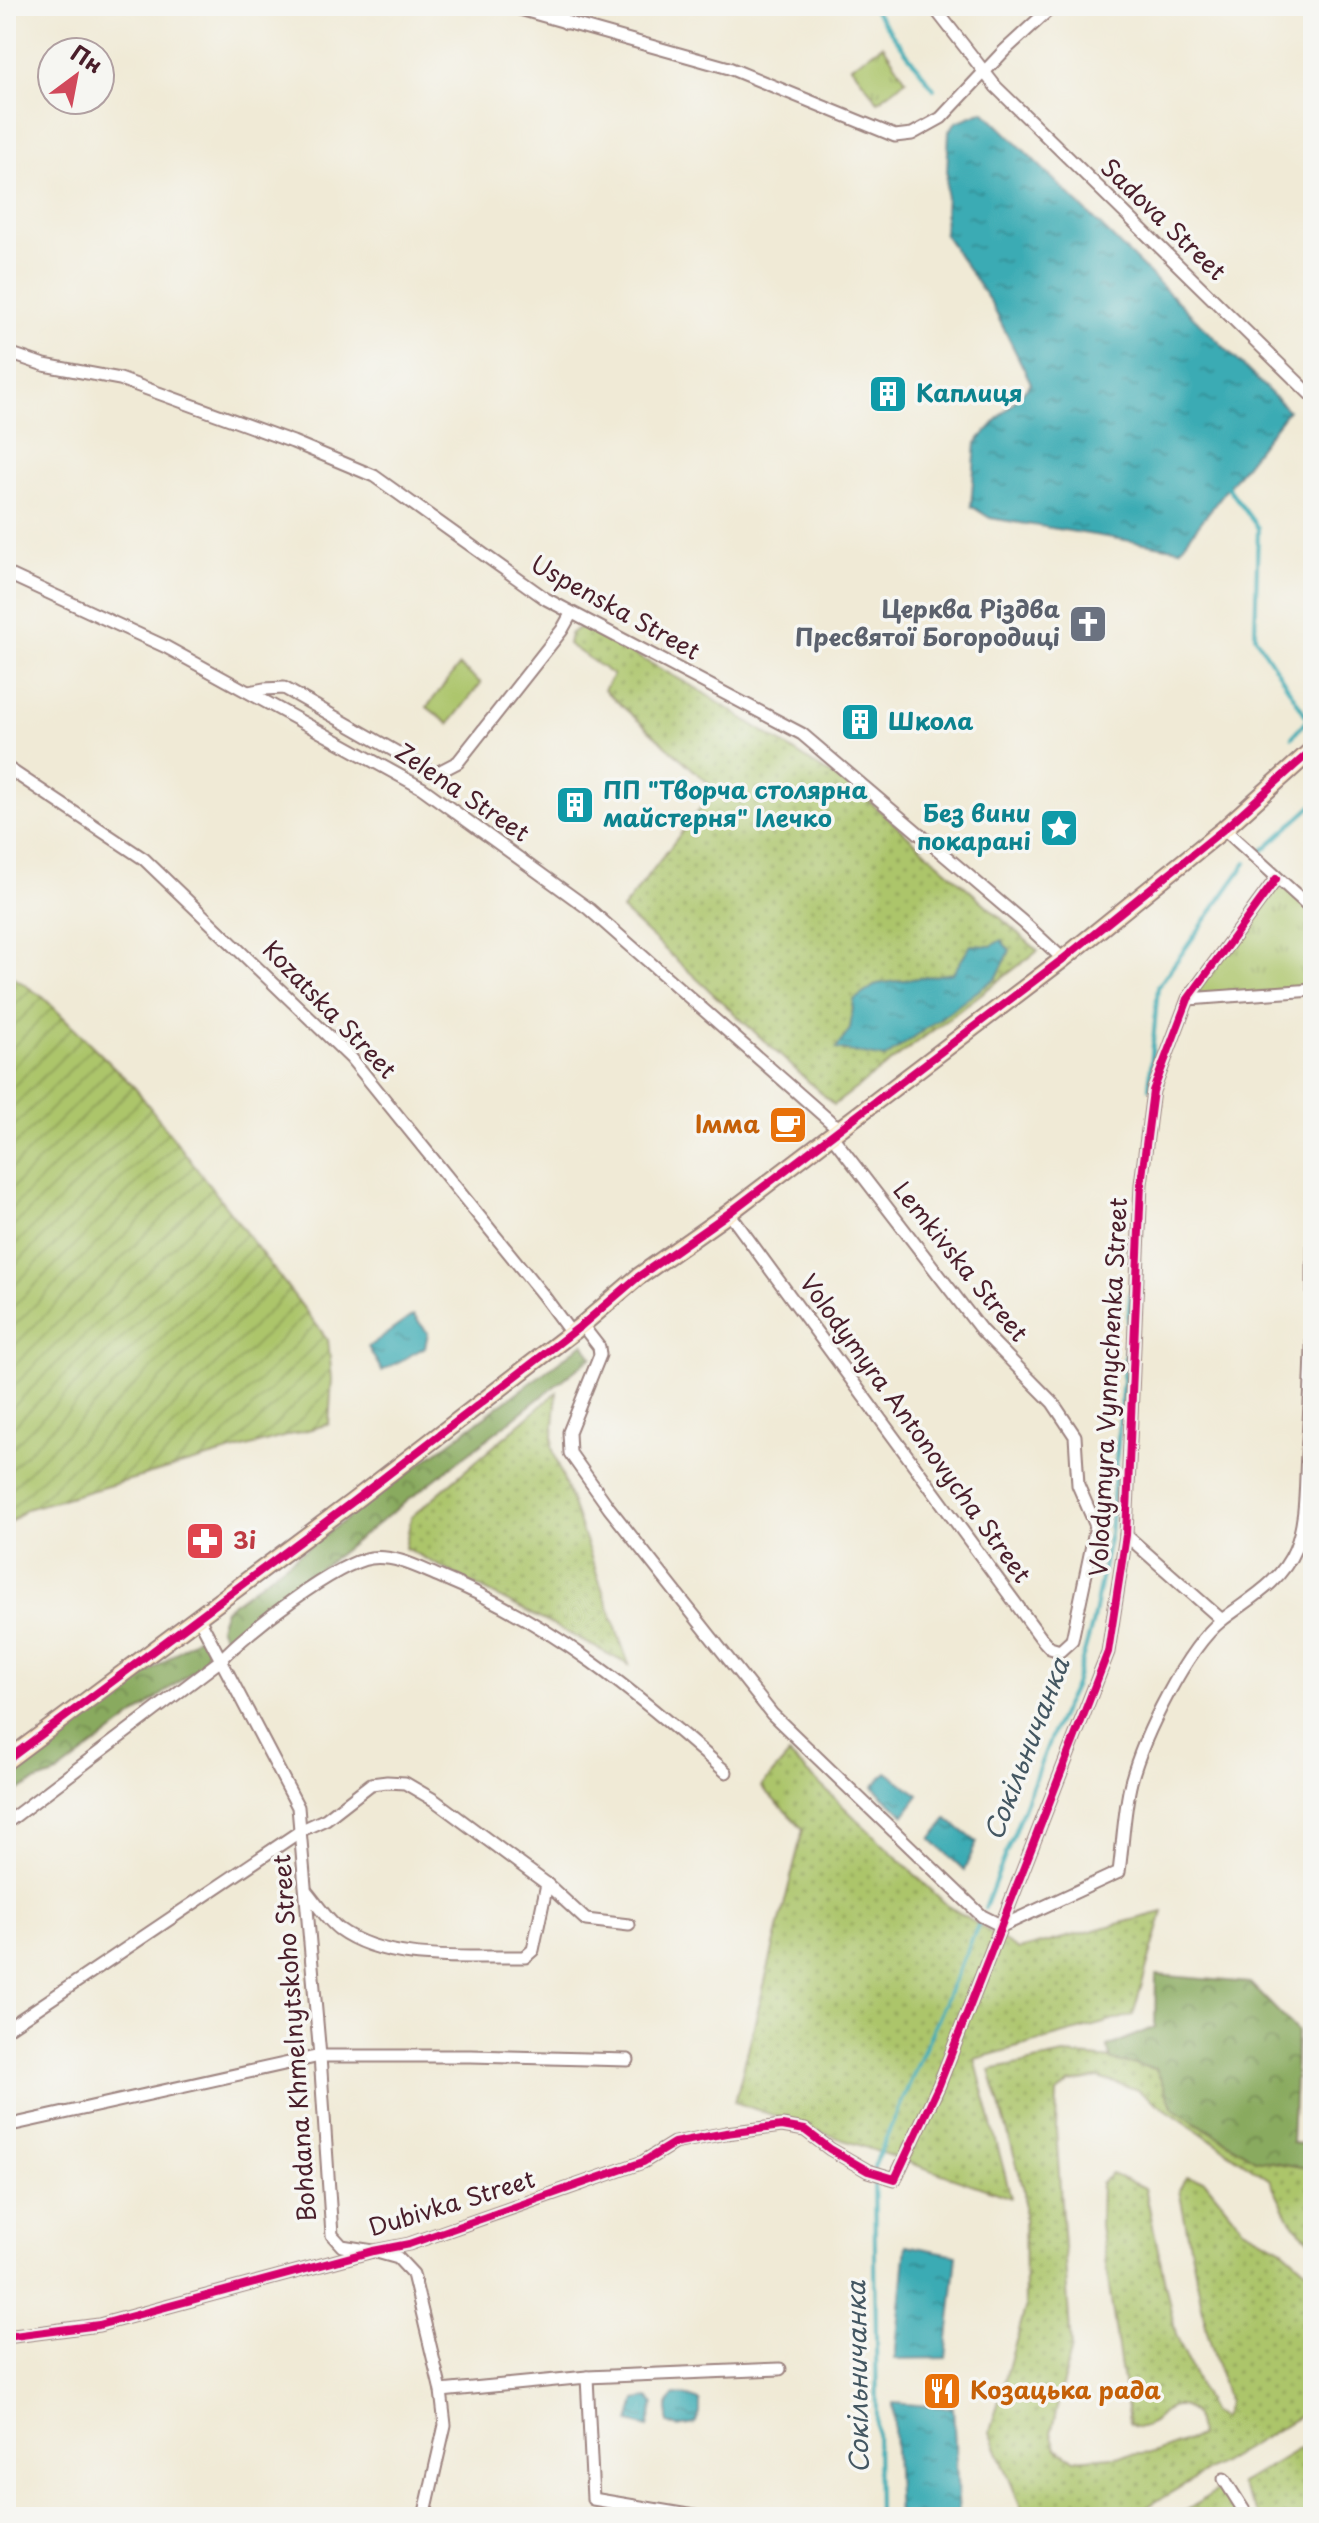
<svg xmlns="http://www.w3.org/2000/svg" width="1319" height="2523" font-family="'Playpen Sans',sans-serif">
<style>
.grass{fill:url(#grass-dots);stroke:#7b724b;stroke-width:2}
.forest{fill:url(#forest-crowns);stroke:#6a6445;stroke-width:2}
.park{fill:url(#park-tufts);stroke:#7b724b;stroke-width:2}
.garden{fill:url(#garden-furrows);stroke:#7b724b;stroke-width:2}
.pitch{fill:#acc56b;stroke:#7b724b;stroke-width:2}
.water{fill:url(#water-ripples);stroke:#426570;stroke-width:2}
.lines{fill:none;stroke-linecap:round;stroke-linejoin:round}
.stream{stroke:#3aabb4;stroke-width:4}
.street-casing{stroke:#9d8480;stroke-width:15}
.secondary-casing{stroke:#9d8480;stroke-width:20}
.street{stroke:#fff;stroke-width:11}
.secondary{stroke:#fbe6c3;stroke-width:16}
.cycleway-casing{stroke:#f6f6f2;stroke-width:13}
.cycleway{stroke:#d6006c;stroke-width:8}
.labels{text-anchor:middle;stroke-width:7;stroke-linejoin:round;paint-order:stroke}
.street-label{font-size:24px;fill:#4a1f2b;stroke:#f6f6f2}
.culture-label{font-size:24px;font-weight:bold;fill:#0d838f;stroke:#f6f6f2;text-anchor:start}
.worship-label{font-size:24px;font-weight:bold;fill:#5b616d;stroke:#f6f6f2;text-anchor:end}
.food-label{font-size:24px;font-weight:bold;fill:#c56008;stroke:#f6f6f2;text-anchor:end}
.health-label{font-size:24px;font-weight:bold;fill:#be3a42;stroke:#f6f6f2;text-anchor:start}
.water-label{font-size:26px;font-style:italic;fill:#445762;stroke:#f6f6f2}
</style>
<defs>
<pattern id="grass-dots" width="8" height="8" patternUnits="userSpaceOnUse" patternTransform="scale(2)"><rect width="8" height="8" fill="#acc56b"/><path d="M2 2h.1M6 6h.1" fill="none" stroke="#8e9f58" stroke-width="1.8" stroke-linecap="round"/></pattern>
<pattern id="forest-crowns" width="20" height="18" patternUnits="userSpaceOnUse" patternTransform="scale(2)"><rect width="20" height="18" fill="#89aa5f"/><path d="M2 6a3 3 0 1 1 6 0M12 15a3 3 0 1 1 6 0" fill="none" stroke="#728a4f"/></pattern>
<pattern id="park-tufts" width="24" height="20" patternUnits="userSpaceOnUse" patternTransform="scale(2)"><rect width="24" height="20" fill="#acc56b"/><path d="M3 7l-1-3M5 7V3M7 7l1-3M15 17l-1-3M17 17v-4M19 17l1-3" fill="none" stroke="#8e9f58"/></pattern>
<pattern id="garden-furrows" width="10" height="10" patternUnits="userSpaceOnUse" patternTransform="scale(2)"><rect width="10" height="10" fill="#acc56b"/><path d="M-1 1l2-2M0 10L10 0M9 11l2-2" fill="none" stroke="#8e9f58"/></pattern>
<pattern id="water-ripples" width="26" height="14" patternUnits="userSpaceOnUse" patternTransform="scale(2)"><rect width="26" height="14" fill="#3aabb4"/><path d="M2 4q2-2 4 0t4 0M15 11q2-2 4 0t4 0" fill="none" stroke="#338b93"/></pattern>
</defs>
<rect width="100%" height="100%" fill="#f6f6f2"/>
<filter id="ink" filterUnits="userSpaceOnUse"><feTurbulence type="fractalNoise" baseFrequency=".0125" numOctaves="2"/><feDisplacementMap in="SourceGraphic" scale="16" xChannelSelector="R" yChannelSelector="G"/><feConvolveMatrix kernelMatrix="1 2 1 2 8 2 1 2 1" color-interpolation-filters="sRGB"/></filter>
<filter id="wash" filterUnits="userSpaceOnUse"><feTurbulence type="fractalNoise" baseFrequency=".006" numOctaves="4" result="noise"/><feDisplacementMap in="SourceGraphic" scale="32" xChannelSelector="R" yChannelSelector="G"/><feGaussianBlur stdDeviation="1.8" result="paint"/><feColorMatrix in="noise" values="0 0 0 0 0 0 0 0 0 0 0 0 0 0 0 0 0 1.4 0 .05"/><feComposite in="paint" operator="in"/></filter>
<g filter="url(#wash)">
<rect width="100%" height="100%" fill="#f0ead6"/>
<!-- grass -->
<g class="grass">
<polygon points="578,628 585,628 696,688 862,795 1038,951 834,1105 622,910 715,789 604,690 613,675 568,644 570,634"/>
<polygon points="557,1392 552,1447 629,1665 405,1548 411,1517"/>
<polygon points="789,1755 947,1905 1018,1950 1163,1912 1133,2015 975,2059 1011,2198 735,2102 803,1829 761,1787"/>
<path d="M 1064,2055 L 1138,2061 L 1228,2097 L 1282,2146 L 1313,2150 L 1313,2243 L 1291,2222 L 1270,2180 L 1136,2089 L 1098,2078 L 1070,2083 L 1057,2093 L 1056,2130 L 1071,2348 L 1051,2433 L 1056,2448 L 1074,2459 L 1153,2453 L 1199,2436 C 1198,2425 1197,2414 1186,2408 C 1165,2398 1158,2426 1141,2427 C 1135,2428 1133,2426 1129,2423 L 1100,2225 L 1101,2183 L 1112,2174 L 1145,2188 L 1176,2335 L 1211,2412 L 1222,2417 L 1228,2402 L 1207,2331 L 1179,2190 L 1186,2177 L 1204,2180 L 1243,2228 L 1283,2249 L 1313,2276 L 1313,2408 L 1130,2517 L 1025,2517 L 990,2432 L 1025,2309 L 1024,2190 L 990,2070 Z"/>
<polygon points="1313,2440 1313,2517 1260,2517 1240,2484"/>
<polygon points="1220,2488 1239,2517 1177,2517"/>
</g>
<!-- forest -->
<g class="forest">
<polygon points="584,1343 592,1357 227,1641 219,1627 225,1609"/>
<polygon points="198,1637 206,1645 206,1661 57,1774 32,1783 6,1799 6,1777"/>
<polygon points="1156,1975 1250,1983 1297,2031 1292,2143 1313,2145 1313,2169 1255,2159 1173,2108 1156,2069 1111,2060 1107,2047 1155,2027"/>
</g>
<!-- park -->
<g class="park">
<polygon points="883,45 906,80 878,101 851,66"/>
<polygon points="1276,887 1286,889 1313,915 1313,990 1201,996 1196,991"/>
</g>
<!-- garden -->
<polygon class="garden" points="6,972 44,998 135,1088 328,1340 332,1379 329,1424 26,1509 6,1526"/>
<!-- pitch -->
<polygon class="pitch" points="459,666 481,683 449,724 427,707"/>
<!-- water -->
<g class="water">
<polygon points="984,111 1288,410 1180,549 990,518 971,506 976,443 1031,383 991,303 944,234 949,131 956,122"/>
<polygon points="1001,940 1010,951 997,977 885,1058 836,1049 850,1029 854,1000 877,984 953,973 971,945 991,946"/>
<polygon points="413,1315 428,1333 425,1347 382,1371 368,1347"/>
<polygon points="887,1772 919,1795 904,1815 873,1787"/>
<polygon points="947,1819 977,1842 964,1870 931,1839"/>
<polygon points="906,2245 957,2255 946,2358 895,2359"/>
<polygon points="675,2395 685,2396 700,2401 700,2414 695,2424 678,2427 668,2423 668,2403"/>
<polygon points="648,2398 654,2404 648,2427 630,2422 636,2400"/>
<polygon points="893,2403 953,2408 959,2517 898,2517"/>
</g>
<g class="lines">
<!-- stream -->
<g class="stream">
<polyline points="871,6 934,89"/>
<polyline points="1225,483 1258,528 1255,636 1308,719"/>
<polyline points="1292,737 1313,713"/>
<polyline points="1262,851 1313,805"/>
<polyline points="1149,1088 1158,987 1246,863"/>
<polyline points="985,1908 1054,1729 1075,1685 1092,1625 1110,1533 1131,1288"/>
<polyline points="878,2517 874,2166 979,1923"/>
</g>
</g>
</g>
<g filter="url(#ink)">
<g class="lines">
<!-- street casing -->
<g class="street-casing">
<g id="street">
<polyline points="509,6 729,68 895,136 912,134 941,118 1004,51 1053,6"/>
<polyline points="551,6 566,23"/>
<polyline points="933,6 996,87 1313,397"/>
<polyline points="6,352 44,365 120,379 293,442 374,476 546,599 802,734 1023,922 1063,959"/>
<polyline points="6,573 166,647 422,788 589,909 832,1123 842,1128"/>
<polyline points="249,692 264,689 284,688 435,774 458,762 562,630 571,614"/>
<polyline points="6,767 144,859 351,1058 543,1295 571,1333"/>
<polyline points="1224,829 1313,910"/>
<polyline points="1188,999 1313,990"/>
<polyline points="729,1213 1041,1638 1050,1648 1060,1651 1072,1640 1096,1526 1078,1485 1075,1436 1053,1403 982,1331 832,1136"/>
<polyline points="582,1325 599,1347 600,1355 569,1432 570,1453 609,1508 772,1714 982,1916 1002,1926"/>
<polyline points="1126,1535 1222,1620"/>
<polyline points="201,1615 202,1624 298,1807 320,2056 332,2235 342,2246 373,2251 398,2258 413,2274 441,2391 445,2425 424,2517"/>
<path d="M 6,1823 L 221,1660 C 246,1632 336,1563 371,1558 C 396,1555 419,1568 441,1577 C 551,1622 638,1694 726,1772"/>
<path d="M 307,1892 C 317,1904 327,1920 339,1929 C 387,1964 468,1956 525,1957 L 533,1950 L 547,1884"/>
<path d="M 1002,1926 L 1119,1872 C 1123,1843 1124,1810 1131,1782 C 1143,1737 1186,1649 1222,1620 C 1249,1599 1281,1583 1295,1549 C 1307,1520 1305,1485 1307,1453 C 1315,1345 1313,1236 1313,1127"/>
<polyline points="8,2028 302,1830 326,1819 371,1784 387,1782 405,1783 434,1800 547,1884 586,1920 629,1925"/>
<polyline points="6,2126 320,2056 471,2056 628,2060"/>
<polyline points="6,2337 99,2325 373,2251 409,2244 643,2162 674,2143 726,2133 782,2126 805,2130 830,2149 868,2171 895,2179 939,2085 1108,1652 1126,1535 1141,1184 1153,1091 1188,999 1276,879"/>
<polyline points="587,2377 780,2369"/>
<polyline points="441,2391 587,2377 593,2499 700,2517"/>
<polyline points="1224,2479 1248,2517"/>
</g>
</g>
<!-- secondary casing -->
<g class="secondary-casing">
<polyline id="secondary" points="6,1761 351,1503 582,1325 638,1277 729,1213 1063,959 1224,829 1313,749"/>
</g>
<!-- street -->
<use href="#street" class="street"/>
<!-- secondary -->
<use href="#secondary" class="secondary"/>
<!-- cycleway casing -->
<g class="cycleway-casing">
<g id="cycleway">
<polyline points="6,1761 351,1503 582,1325 638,1277 729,1213 1063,959 1224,829 1313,749"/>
<polyline points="6,2337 99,2325 373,2251 409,2244 643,2162 674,2143 726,2133 782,2126 805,2130 830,2149 868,2171 895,2179 939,2085 1108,1652 1126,1535 1141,1184 1153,1091 1188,999 1276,879"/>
</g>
</g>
<!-- cycleway -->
<use href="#cycleway" class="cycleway"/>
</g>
</g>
<!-- icons -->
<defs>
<g id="building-square" transform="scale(2)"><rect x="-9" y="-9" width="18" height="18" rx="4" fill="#0f9aa8" stroke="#f6f6f2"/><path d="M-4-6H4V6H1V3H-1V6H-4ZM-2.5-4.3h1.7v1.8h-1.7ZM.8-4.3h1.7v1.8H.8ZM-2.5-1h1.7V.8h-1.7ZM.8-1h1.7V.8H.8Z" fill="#fff"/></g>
<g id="church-square" transform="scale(2)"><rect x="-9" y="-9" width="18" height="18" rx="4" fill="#6b7280" stroke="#f6f6f2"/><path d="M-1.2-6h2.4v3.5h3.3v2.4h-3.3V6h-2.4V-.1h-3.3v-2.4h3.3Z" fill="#fff"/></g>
<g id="sight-square" transform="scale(2)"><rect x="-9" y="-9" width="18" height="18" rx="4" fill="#0f9aa8" stroke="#f6f6f2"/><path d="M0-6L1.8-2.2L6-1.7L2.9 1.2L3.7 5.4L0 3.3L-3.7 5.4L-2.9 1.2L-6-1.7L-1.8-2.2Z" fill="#fff"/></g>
<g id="cafe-square" transform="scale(2)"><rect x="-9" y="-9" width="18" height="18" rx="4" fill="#e8710a" stroke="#f6f6f2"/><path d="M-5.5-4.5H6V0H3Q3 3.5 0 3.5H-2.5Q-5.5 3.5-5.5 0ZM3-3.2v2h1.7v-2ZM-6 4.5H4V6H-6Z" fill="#fff"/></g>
<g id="pharmacy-square" transform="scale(2)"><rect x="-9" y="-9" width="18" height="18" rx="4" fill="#e0444e" stroke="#f6f6f2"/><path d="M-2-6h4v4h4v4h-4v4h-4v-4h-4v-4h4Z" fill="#fff"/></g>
<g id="restaurant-square" transform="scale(2)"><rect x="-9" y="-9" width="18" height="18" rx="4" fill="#e8710a" stroke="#f6f6f2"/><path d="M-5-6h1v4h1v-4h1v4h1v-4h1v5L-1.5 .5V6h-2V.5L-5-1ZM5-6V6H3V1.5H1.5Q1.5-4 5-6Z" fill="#fff"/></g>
</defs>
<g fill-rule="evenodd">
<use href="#building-square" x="888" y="394"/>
<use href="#church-square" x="1088" y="624"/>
<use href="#building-square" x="860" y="722"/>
<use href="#building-square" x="575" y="805"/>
<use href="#sight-square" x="1059" y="828"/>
<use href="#cafe-square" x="788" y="1125"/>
<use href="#pharmacy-square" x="205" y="1541"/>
<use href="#restaurant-square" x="942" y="2391"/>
</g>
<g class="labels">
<!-- street labels -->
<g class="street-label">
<text transform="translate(1163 220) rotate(44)" y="8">Sadova Street</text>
<text transform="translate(615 608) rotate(29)" y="8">Uspenska Street</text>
<text transform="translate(462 793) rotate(34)" y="8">Zelena Street</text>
<text transform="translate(329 1010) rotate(46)" y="8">Kozatska Street</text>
<text transform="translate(960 1262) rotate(51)" y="8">Lemkivska Street</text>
<text transform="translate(1109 1387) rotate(-87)" y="8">Volodymyra Vynnychenka Street</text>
<text transform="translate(915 1429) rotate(54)" y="8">Volodymyra Antonovycha Street</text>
<text transform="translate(295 2038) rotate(-94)" y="8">Bohdana Khmelnytskoho Street</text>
<text transform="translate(452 2204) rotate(-17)" y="8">Dubivka Street</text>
</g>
<!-- culture labels -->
<g class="culture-label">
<text x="916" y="402">Каплиця</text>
<text x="888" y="730">Школа</text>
<text x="603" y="799">ПП "Творча столярна<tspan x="603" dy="28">майстерня" Ілечко</tspan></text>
<text x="1031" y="822" text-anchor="end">Без вини<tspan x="1031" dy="28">покарані</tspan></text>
</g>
<!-- worship labels -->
<g class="worship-label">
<text x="1060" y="618">Церква Різдва<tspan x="1060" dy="28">Пресвятої Богородиці</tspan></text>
</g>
<!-- food labels -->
<g class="food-label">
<text x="760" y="1133">Імма</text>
<text x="970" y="2399" text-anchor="start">Козацька рада</text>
</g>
<!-- health labels -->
<g class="health-label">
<text x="233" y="1549">3і</text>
</g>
<!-- water labels -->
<g class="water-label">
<text transform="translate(1027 1749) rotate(-69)" y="9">Сокільничанка</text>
<text transform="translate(858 2377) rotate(-91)" y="9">Сокільничанка</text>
</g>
</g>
<!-- margin -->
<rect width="1319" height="2523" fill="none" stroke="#f6f6f2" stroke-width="32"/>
<!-- north arrow -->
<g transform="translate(76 76) rotate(32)"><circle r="38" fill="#f6f6f2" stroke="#b1a0a2" stroke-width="2"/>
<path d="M0-6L14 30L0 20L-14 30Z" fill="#d1495b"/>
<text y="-12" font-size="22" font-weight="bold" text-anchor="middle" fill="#4a1f2b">Пн</text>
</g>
</svg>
